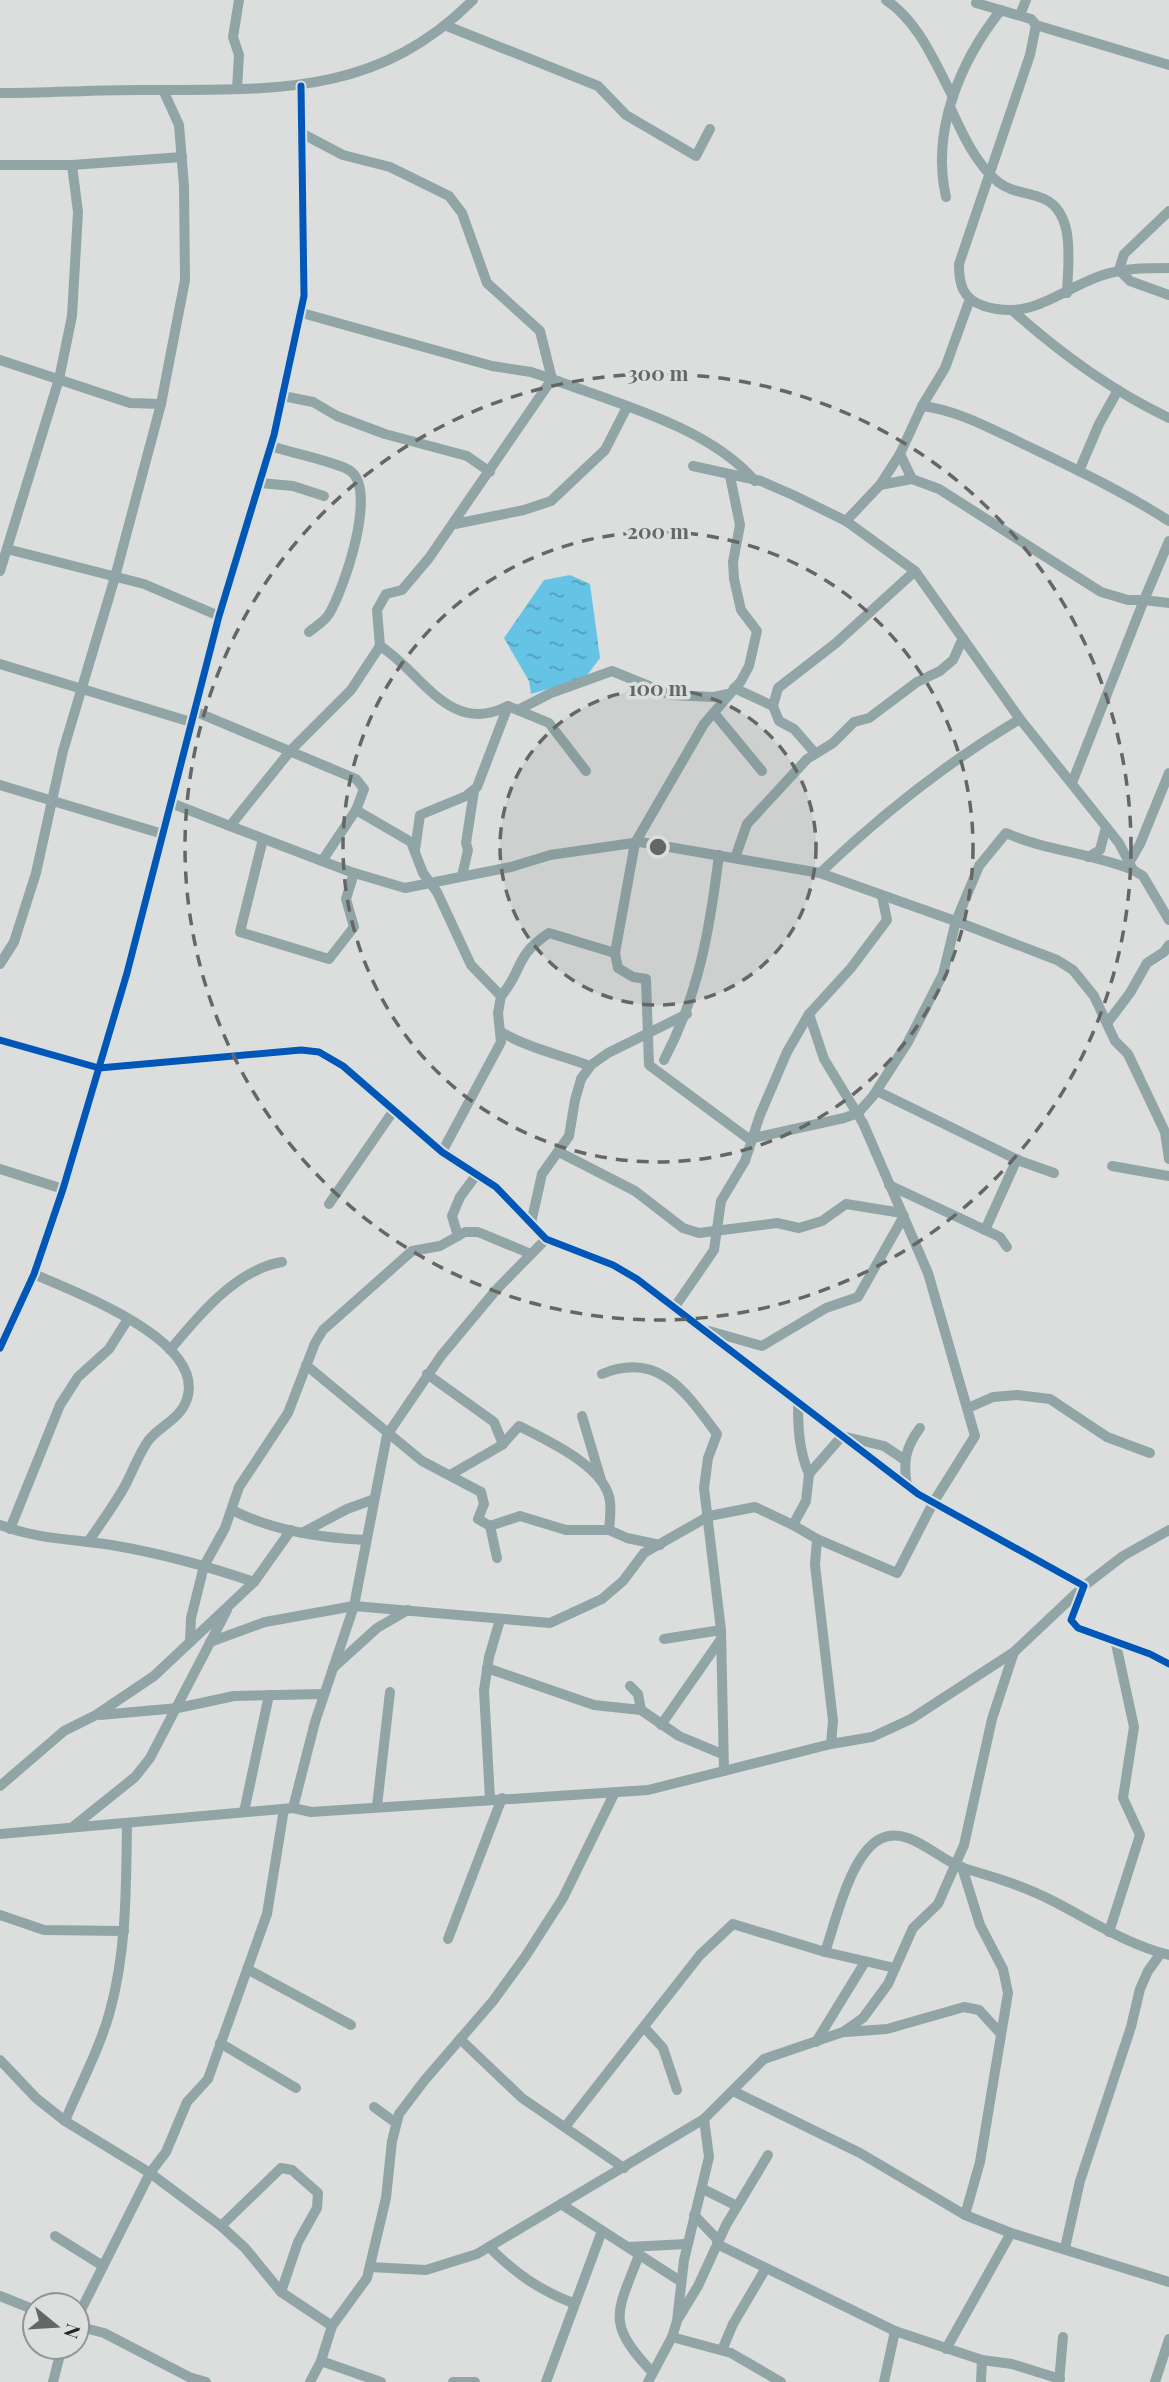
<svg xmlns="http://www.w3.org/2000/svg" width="1169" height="2382" font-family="'Playfair Display',serif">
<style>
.water{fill:url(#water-ripples)}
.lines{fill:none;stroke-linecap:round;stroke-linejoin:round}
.street{stroke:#91a5a7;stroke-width:10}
.cycleway-casing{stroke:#dbdfde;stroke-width:11}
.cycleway{stroke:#0057b8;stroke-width:7}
.ring{fill:none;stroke:#656767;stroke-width:3.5;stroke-dasharray:12 9}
.centre{fill:#656767;stroke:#dbdfde;stroke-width:3.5}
.ring-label{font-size:21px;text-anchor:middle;font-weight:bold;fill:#656767;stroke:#dbdfde;stroke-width:7;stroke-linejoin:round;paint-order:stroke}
</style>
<defs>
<pattern id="water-ripples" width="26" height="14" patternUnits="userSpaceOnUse" patternTransform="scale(1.75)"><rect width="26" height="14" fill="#65c3e5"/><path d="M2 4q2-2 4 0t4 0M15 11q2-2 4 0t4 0" fill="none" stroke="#539eba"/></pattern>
</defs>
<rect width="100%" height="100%" fill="#dcdedd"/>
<!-- water -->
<polygon class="water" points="570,575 590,584 600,658 585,678 531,694 529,681 504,638 544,580"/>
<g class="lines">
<!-- street -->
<g class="street">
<path d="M 886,0 C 919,22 935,63 953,97"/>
<path d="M 976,3 L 1031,19 L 1036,25 L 1030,55 L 959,264 C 959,284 962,299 984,306 C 1031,321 1058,291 1100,276 C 1122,268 1146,268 1169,268"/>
<polyline points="1020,15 1026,0"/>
<polyline points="1036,25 1169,65"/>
<polyline points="447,26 598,86 626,115 696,156 710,129"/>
<polyline points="237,89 239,55 233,37 239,0"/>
<path d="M 0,93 C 46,93 93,90 139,90 C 268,89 374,99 473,0"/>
<path d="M 951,109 C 963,135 976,164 998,182 C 1011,192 1025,192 1039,197 C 1077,208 1068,263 1067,293"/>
<polyline points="0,165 72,165 182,157"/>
<path d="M 946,197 C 931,131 960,61 1001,10"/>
<polyline points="1169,211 1124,254 1119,270 1130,281 1169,295"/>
<path d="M 1013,311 C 1060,353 1112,391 1169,418"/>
<path d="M 302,313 L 492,366 L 531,372 L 552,379 C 618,404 709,427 755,481"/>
<polyline points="0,360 130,403 161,404 185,280 184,186 179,125 163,90"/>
<polyline points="283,396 313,402 337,416 385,434 467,456 490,472"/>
<path d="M 922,406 C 956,410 987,427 1017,441 C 1069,466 1121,490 1169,521"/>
<path d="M 271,446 C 288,452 336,462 349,470 C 379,488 344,589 329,614 C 325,621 316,626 309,632"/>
<polyline points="900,454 912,479"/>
<polyline points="693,466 761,481 793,495 846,521 915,571 1020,719 1119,843 1133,870 1143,876 1169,920"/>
<polyline points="1079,471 1099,424 1118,390"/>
<polyline points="260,483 293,486 324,496"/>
<polyline points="880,485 912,479 939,489 1101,592 1128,600 1144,600 1169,541"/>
<polyline points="846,521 880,485 900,454 922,406 945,368 970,299"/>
<polyline points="455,524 524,510 551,501 605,450 627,407"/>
<polyline points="7,549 144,584 219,616"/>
<polyline points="0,571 59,379 72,316 78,212 72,165"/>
<path d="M 380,646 C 420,670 449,737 508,706 L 549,723 L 586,771"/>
<polyline points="0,664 191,722"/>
<polyline points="734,688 773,706"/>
<polyline points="518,710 551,693 612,671 671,695 714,697 728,694"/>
<polyline points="194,711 356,779 364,789 356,810 322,861"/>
<polyline points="714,713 762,771"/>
<polyline points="815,753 794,729 779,721 773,706 778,688 836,643 915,571"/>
<polyline points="1072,783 1144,600 1169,603"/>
<polyline points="0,785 163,834"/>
<polyline points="171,803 230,826 291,750 351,690 380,646 377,610 386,594 402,590 429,558 552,379 540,331 487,283 462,213 449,196 390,167 343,155 301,133"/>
<polyline points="356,810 411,842 423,873 437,892 471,965 501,996 498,1013 501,1042 442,1152"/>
<polyline points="230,826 351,872 405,888 511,867 550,855 640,842 820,873 958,922 1057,960 1073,970 1094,996 1115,1041 1128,1054 1165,1132 1169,1159"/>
<polyline points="263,839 240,932 329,959 354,927 346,899 354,873"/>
<polyline points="415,850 420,815 466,796 477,787 508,706"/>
<polyline points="1088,857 1100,850 1106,827"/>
<polyline points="735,858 747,824 807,759 833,743 854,722 869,718 917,682 940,671 953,660 963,638"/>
<polyline points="1129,863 1140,844 1169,773"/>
<path d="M 820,873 C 880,816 949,761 1020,719"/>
<polyline points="462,876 468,850 466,843 474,791"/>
<path d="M 615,953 L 618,968 L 633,977 L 646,979 L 649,1065 L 749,1139 L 844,1118 L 858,1113 L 873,1096 L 908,1042 L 943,974 L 956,921 L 979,866 L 1006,833 C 1047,851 1091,853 1133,870"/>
<polyline points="0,964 14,942 36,873 63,751 115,577 161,404"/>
<path d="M 501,996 C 523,971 514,956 549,933 L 615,953 L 635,843 L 704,724 L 741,681 L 749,666 L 757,631 L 741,610 L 734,579 L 733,562 L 740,525 L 730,476"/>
<polyline points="809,1014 824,1059 863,1123 928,1273 975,1436 933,1503 897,1573 817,1539"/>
<polyline points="1108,1022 1130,993 1147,963 1164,952 1169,945"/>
<path d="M 501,1032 C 531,1049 558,1054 590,1066"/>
<polyline points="0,1040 99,1068 301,1050 319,1052 343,1066 442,1152 496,1187 546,1239 613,1265 637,1279 918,1494 1084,1586 1071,1620 1078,1628 1150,1654 1169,1664"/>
<path d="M 664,1060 C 699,994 710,928 719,855"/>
<polyline points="877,1091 1020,1161 1054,1173"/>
<polyline points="559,1152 635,1191 683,1228 699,1233 777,1223 799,1228 822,1221 846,1204 902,1213"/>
<polyline points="1112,1166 1169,1176"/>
<polyline points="0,1169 63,1189"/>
<polyline points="889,1185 1000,1237 1007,1247"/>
<polyline points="329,1204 394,1110"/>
<polyline points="531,1223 542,1174 569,1136 575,1100 581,1079 591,1065 608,1053 687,1014"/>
<polyline points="985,1230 1017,1159"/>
<polyline points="458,1236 452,1216 460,1197 477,1174"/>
<path d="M 34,1274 C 76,1293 206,1340 187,1399 C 180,1420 160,1425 148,1441 C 139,1454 133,1470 126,1484 C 115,1504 101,1523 88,1542"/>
<polyline points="674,1308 714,1250 721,1201 745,1161 760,1115 787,1052 809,1014 851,968 887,920 882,896"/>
<polyline points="709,1331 762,1346 826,1308 858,1297 904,1216"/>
<polyline points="0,1348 34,1274 63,1189 127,973 219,616 274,435 304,296 301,86"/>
<path d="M 170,1350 C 198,1316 237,1269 282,1262"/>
<polyline points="306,1365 422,1461 481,1492 484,1504 478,1519 490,1526 497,1558"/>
<polyline points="427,1374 494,1422 503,1444"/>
<path d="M 602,1374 C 660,1350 687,1394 717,1434 L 708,1458 L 704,1488 L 721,1630 L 724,1771"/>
<path d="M 798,1403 C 798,1428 799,1451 809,1474"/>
<polyline points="968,1408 993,1397 1017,1395 1050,1399 1107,1437 1150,1453"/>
<polyline points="582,1416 601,1480"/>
<path d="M 450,1475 L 502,1445 L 519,1426 C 546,1440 607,1467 610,1502 C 611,1511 610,1521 609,1530 L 627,1538 L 660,1545"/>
<path d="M 907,1486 C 903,1462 905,1448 920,1428"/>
<path d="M 232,1510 C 273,1531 320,1538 366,1540"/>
<path d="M 0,1525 C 39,1540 77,1539 117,1546 C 163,1554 210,1567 254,1582"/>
<polyline points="793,1525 817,1539 815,1565 833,1721 831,1744"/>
<polyline points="490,1526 520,1516 566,1530 609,1530"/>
<polyline points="10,1529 60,1405 78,1377 109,1349 128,1319"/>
<polyline points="302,1533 347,1509 372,1500"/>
<polyline points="664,1639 721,1630"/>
<polyline points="190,1642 191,1618 204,1566 225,1528 239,1487 288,1413 315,1343 323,1330 412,1251 440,1246 465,1232 478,1232 531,1254"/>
<polyline points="210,1642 265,1622 354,1606 550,1623 602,1599 623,1581 644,1553 709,1516 755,1507 793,1525 806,1501 809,1474 842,1436 884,1446 905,1460"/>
<polyline points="333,1668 377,1628 408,1610"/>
<polyline points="487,1668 594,1705 641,1710"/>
<polyline points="630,1686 638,1694 641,1710 679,1736 722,1754"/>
<polyline points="100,1715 178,1708 234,1696 323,1694"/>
<polyline points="661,1725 721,1639"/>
<polyline points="0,1786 64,1731 96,1715 154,1676 254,1582 291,1530"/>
<polyline points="490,1799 484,1690 489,1657 500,1620"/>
<polyline points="377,1806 390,1692"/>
<polyline points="293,1808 315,1722 354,1606 387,1435 441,1356 496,1290 546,1239"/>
<polyline points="244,1812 269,1695"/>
<polyline points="74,1826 135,1777 150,1758 227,1610"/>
<polyline points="0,1834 293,1808 311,1812 648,1790 831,1744 872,1737 911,1719 1014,1652 1084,1586 1123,1556 1169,1530"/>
<polyline points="962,1867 980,1925 1003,1969 1008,1993 980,2162 965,2215"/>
<polyline points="0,1915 44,1930 124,1931"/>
<polyline points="1109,1932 1140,1835 1123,1798 1134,1727 1116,1644"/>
<polyline points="448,1939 502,1798"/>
<path d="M 825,1952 C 836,1921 850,1855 880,1839 C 907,1824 939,1860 963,1868 C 994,1877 1024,1886 1053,1901 C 1092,1921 1126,1944 1169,1955"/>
<polyline points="247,1969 351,2025"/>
<polyline points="644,2027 663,2048 677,2090"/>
<polyline points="846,2032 887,2029 964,2007 979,2010 1001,2034"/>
<polyline points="460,2039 522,2098 624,2168"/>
<polyline points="816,2042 865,1962"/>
<polyline points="220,2043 296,2088"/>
<polyline points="0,2060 36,2098 65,2121 150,2173 221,2226 245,2248 281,2292 332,2326"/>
<polyline points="733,2091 860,2153 965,2215 1011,2233 1169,2282"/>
<polyline points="374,2107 396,2123"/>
<path d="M 65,2121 C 80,2085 100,2048 110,2011 C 127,1949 126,1886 127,1823"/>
<polyline points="565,2127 700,1955 733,1924 825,1952 895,1968"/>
<polyline points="703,2189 737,2206"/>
<polyline points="561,2204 680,2281"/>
<polyline points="694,2215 718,2240"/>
<polyline points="221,2226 281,2168 292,2170 318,2193 317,2208 298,2242 281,2292"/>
<polyline points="55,2236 103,2266"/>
<polyline points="717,2244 895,2331 982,2360 1012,2364 1060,2379"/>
<path d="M 489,2247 C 515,2273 539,2290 573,2303"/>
<polyline points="628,2247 687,2244"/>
<polyline points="1065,2248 1080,2181 1131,2027 1140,1989 1148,1971 1161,1953"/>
<path d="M 639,2255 C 617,2313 605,2322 652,2372"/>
<polyline points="370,2267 426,2270 477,2254 704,2119 764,2059 843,2032 863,2018 888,1984 913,1928 938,1904 964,1845 992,1719 1014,1652"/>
<polyline points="0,2296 35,2310"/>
<polyline points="77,2318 150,2173 166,2152 187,2102 208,2079 267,1914 284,1809"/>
<polyline points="678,2319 698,2286 726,2225 768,2155"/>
<polyline points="77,2326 104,2333 189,2377 206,2382"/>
<polyline points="672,2337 731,2353 781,2382"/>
<polyline points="946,2349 1011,2233"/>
<polyline points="722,2350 733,2324 766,2268"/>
<polyline points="321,2361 381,2382"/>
<polyline points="53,2382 62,2347"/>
<polyline points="310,2382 321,2361 332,2326 367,2278 386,2198 392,2141 399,2114 424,2081 493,2001 525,1957 563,1898 614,1794"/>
<polyline points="453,2382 475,2382"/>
<polyline points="546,2382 602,2231"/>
<polyline points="648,2382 672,2337 677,2321 684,2260 709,2157 704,2119"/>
<polyline points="884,2382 895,2331"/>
<polyline points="981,2382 982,2360"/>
<polyline points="1059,2382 1063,2337"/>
<polyline points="1155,2382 1169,2339"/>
</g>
<!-- cycleway casing -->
<g class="cycleway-casing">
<g id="cycleway">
<polyline points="0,1040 99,1068 301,1050 319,1052 343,1066 442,1152 496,1187 546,1239 613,1265 637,1279 918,1494 1084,1586 1071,1620 1078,1628 1150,1654 1169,1664"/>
<polyline points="0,1348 34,1274 63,1189 127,973 219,616 274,435 304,296 301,86"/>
</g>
</g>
<!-- cycleway -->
<use href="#cycleway" class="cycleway"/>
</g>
<!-- distance rings -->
<circle cx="658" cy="847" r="158" fill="#656767" fill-opacity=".12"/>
<g class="ring">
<circle cx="658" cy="847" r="158"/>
<circle cx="658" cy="847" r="315"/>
<circle cx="658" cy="847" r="473"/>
</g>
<circle cx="658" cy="847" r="10" class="centre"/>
<g class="ring-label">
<text x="658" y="381">300 m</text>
<text x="658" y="539">200 m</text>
<text x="658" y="696">100 m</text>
</g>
<!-- north arrow -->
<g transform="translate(56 2326) rotate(108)"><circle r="33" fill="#dbdfde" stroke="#929595" stroke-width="2"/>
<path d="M0-5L12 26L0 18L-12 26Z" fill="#656767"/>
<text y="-10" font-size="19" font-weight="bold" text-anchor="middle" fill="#252727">N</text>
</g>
</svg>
